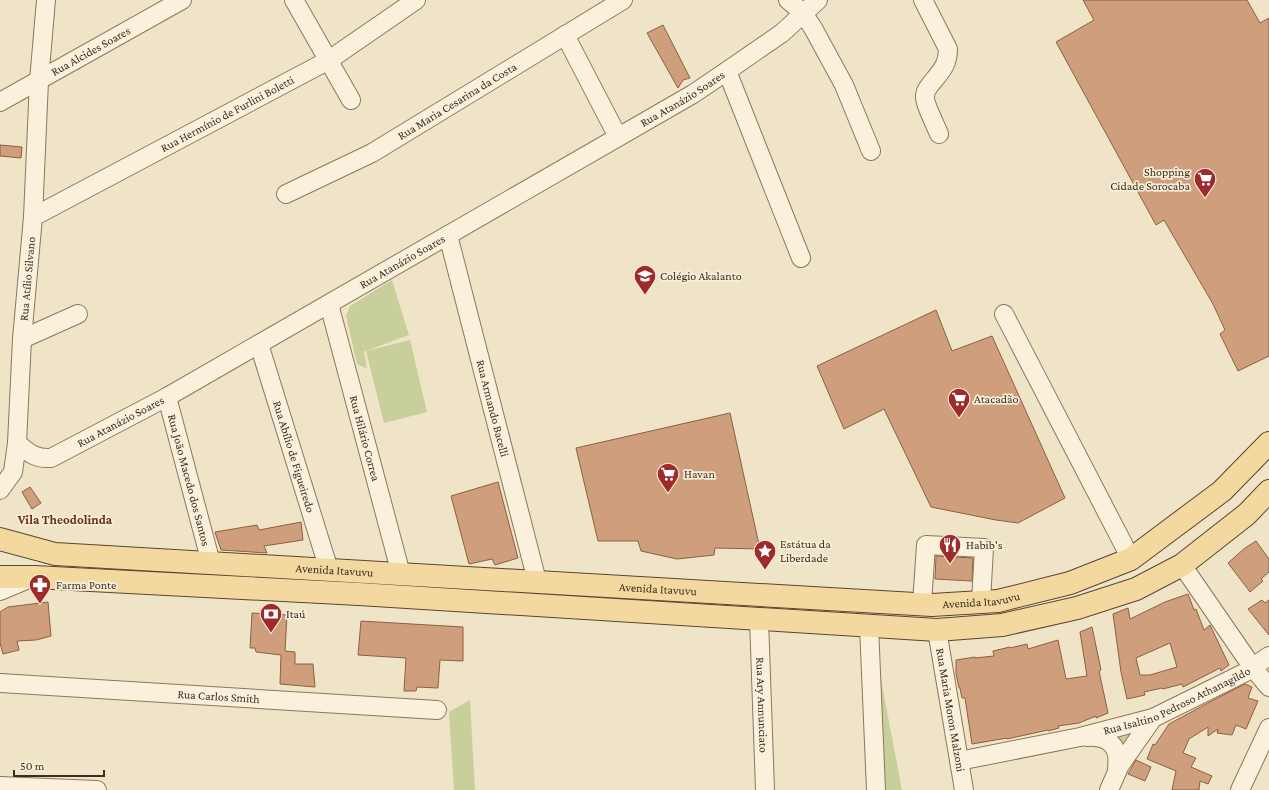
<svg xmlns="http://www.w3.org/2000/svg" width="1269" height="790" font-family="'Crimson Pro',serif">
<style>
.green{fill:#c9cf9b}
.building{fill:#cf9f7d;stroke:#8d5f41;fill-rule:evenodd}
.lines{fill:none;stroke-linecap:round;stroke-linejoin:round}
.minor-casing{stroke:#8d765c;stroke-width:20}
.major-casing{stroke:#5b4430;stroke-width:24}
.minor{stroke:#faf1dc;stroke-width:18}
.major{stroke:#f3d9a0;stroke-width:22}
.labels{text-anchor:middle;stroke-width:3.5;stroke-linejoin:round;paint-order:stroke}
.street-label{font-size:12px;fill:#3d2e20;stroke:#f7eed8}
.poi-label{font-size:12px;fill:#3d2e20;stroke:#f7eed8;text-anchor:start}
.neighbourhood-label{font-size:13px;font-weight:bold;fill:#6b2e1e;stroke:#f7eed8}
</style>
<rect width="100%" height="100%" fill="#f0e4c8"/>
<!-- green -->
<g class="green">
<polygon points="392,280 409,335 366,351 410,340 427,412 384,423 366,351 364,351 367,369 357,364 346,316 350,306"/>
<polygon points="874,643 902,790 880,790"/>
<polygon points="470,700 475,790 454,790 449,712"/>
<polygon points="1143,727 1124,750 1108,735"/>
</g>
<!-- building -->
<g class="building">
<polygon points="1083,0 1247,0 1260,23 1269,18 1269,356 1238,371 1220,334 1225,330 1213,304 1164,220 1156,225 1056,42 1094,20"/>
<polygon points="663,25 690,78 683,80 678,88 647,33"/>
<polygon points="0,145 22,147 21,158 0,156"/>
<polygon points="936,310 952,351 992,336 1065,498 1018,523 996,520 931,507 884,409 844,429 817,366"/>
<polygon points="730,413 760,549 715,548 714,555 677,559 641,551 638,541 598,541 576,448"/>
<polygon points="498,482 518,558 495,565 492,559 469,564 451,496"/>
<polygon points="30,487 41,503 32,509 22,492"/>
<polygon points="301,522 303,540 264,546 267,553 221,550 215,532 257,525 259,530"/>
<polygon points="1256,541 1269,559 1269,572 1261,579 1263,581 1250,592 1228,563 1245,548"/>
<polygon points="936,556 973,558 972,581 935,579"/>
<path d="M 1188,594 L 1194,610 L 1196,609 L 1204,630 L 1210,625 L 1229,665 L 1221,671 L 1220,668 L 1183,687 L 1182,684 L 1163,689 L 1162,688 L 1144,692 L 1145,695 L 1127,699 L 1121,672 L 1113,614 L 1128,608 L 1130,619 L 1165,602 ZM 1170,643 L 1177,667 L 1150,675 L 1140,675 L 1136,658 Z"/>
<polygon points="1262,600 1265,603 1269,600 1269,635 1248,609"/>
<polygon points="48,602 51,636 36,640 17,641 19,650 3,654 0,643 0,612 8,607"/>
<polygon points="252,613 287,615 285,651 295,652 295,664 313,664 315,687 280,684 281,655 256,652 255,648 250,648"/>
<polygon points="361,621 463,627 463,661 440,660 438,688 417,687 416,691 404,691 406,658 358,655"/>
<polygon points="1092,627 1101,670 1099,671 1108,713 1096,718 1096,716 1079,723 1058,726 1059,728 1048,731 1048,730 1007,739 1007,738 972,744 965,698 962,698 960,688 959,688 956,674 956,660 975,657 975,658 994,656 993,651 1010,647 1010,648 1027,644 1028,649 1058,640 1066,679 1087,676 1080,632"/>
<polygon points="1245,684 1252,687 1248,698 1258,701 1246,729 1236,725 1232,735 1217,733 1218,729 1208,736 1208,727 1189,739 1183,753 1196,758 1191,767 1212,776 1208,784 1200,781 1199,790 1172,790 1176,771 1147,759 1153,744 1155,745 1169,724 1208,703"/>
<polygon points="1136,760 1151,767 1145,781 1128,774"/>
</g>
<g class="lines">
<!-- minor casing -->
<g class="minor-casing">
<g id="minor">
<polyline points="294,0 351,100"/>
<polyline points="788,0 803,13 813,28 844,85 871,151"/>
<path d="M 923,0 L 948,49 C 948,66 940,72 930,85 C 928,88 925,91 925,96 C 924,103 936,126 939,134"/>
<polyline points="565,35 618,137"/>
<polyline points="727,71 801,258"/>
<path id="s1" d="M 0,102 L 182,0"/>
<path id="s2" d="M 286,194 L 372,153 L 623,0"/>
<path id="s3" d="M 33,217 L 329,60 L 416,0"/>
<path id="s4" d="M 448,235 L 537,581"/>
<path id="s5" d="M 329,304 L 401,574"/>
<polyline points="1004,314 1131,559"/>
<polyline points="22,339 78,314"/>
<path id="s6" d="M 259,344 L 329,570"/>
<path id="s7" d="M 167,397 L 211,563"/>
<path id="s8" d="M 17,443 C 29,453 35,459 51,458 L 167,397 L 693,94 L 727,71 L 782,33 L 818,0"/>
<path id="s9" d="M 0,490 L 13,472 L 17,443 L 22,339 L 33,217 L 39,81 L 46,0"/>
<polyline points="1182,565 1253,668 1269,687"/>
<polyline points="0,591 31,578"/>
<polyline points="922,604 926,545 984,548 981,602"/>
<path id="s10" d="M 759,619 L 765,790"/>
<polyline points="869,626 876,790"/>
<path id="s11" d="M 937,630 L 964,790"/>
<path id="s12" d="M 0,683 L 437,710"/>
<path d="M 1087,737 C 1100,736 1114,740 1117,755 C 1118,760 1117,767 1117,772"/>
<path id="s13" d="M 959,761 L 1080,737 L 1153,718 L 1244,673 L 1269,656"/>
<polyline points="0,786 97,790"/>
<polyline points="1109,790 1120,765 1153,718"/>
<polyline points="1240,790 1269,728"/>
</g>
</g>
<!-- major casing -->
<g class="major-casing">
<g id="major">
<path id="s14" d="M 0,539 L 55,554 L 932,605 L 998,601 L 1070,583 L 1131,559 L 1222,491 L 1269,443"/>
<polyline points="0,577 34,577 359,594 937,630 1002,625 1077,608 1136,589 1182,565 1247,514 1269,491"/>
</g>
</g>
<!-- minor -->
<use href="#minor" class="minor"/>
<!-- major -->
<use href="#major" class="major"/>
</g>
<!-- icons -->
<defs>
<g id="supermarket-pin" transform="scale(1.15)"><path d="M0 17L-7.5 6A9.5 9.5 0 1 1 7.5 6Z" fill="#9e2a2b" stroke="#f7eed8"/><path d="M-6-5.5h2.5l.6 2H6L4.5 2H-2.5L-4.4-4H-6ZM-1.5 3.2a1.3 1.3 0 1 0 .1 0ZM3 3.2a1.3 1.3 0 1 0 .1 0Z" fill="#fff"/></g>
<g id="school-pin" transform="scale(1.15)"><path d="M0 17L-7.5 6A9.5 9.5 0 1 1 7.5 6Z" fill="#9e2a2b" stroke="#f7eed8"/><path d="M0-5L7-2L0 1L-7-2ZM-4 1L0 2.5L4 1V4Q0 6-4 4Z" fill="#fff"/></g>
<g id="restaurant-pin" transform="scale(1.15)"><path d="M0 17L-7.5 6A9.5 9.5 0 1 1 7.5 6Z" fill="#9e2a2b" stroke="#f7eed8"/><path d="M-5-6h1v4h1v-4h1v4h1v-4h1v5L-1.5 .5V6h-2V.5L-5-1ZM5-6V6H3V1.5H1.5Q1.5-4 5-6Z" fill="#fff"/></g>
<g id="sight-pin" transform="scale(1.15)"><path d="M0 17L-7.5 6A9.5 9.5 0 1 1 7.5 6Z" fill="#9e2a2b" stroke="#f7eed8"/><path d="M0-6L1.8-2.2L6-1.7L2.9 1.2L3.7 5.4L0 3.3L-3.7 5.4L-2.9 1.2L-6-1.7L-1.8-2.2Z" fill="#fff"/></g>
<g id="pharmacy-pin" transform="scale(1.15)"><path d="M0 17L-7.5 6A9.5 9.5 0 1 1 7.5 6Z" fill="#9e2a2b" stroke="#f7eed8"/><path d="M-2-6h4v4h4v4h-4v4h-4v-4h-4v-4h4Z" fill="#fff"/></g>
<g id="bank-pin" transform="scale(1.15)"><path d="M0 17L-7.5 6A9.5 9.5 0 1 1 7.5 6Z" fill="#9e2a2b" stroke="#f7eed8"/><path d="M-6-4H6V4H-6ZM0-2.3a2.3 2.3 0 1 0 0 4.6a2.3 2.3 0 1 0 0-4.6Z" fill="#fff"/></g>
</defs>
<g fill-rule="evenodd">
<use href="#supermarket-pin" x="1205" y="179"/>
<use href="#school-pin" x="645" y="276"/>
<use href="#supermarket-pin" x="959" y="399"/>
<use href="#supermarket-pin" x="668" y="474"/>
<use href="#restaurant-pin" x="950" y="545"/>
<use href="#sight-pin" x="765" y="551"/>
<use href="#pharmacy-pin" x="40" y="585"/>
<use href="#bank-pin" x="271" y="614"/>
</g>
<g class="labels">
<!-- street labels -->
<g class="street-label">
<text dy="4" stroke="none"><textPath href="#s1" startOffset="104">Rua Alcides Soares</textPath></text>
<text dy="4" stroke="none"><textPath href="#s8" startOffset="765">Rua Atanázio Soares</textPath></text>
<text dy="4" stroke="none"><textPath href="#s2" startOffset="195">Rua Maria Cesarina da Costa</textPath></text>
<text dy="4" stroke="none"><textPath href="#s3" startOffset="220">Rua Hermínio de Furlini Boletti</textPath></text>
<text dy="4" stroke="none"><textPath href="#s8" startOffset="441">Rua Atanázio Soares</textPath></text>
<text dy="4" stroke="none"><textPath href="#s9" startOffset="216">Rua Atílio Silvano</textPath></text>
<text dy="4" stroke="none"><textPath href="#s4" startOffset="179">Rua Armando Bacelli</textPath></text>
<text dy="4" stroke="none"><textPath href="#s8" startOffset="117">Rua Atanázio Soares</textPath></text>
<text dy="4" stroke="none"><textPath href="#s5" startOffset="139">Rua Hilário Correa</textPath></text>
<text dy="4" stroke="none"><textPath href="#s6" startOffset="118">Rua Abílio de Figueiredo</textPath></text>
<text dy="4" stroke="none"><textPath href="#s7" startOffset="86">Rua João Macedo dos Santos</textPath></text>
<text dy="4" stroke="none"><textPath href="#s14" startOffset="337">Avenida Itavuvu</textPath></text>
<text dy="4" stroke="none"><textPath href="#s14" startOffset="661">Avenida Itavuvu</textPath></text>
<text dy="4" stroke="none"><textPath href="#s14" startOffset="985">Avenida Itavuvu</textPath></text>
<text dy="4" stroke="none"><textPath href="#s12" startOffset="219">Rua Carlos Smith</textPath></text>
<text dy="4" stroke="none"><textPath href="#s13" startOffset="227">Rua Isaltino Pedroso Athanagildo</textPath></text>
<text dy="4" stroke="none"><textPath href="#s10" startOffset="86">Rua Ary Annunciato</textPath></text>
<text dy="4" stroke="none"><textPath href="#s11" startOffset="81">Rua Maria Moron Malzoni</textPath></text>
</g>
<!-- poi labels -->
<g class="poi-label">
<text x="1190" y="176" text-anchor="end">Shopping<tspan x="1190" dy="14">Cidade Sorocaba</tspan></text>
<text x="660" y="280">Colégio Akalanto</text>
<text x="974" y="403">Atacadão</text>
<text x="684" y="478">Havan</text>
<text x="780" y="548">Estátua da<tspan x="780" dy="14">Liberdade</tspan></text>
<text x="966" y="549">Habib's</text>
<text x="56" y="589">Farma Ponte</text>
<text x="286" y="618">Itaú</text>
</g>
<!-- neighbourhood labels -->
<g class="neighbourhood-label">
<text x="65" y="524">Vila Theodolinda</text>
</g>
</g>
<!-- scale -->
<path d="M14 770v6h90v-6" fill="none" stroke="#3d2e20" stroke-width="2"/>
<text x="20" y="770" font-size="12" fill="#3d2e20" stroke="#f7eed8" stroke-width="3" paint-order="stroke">50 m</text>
</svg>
